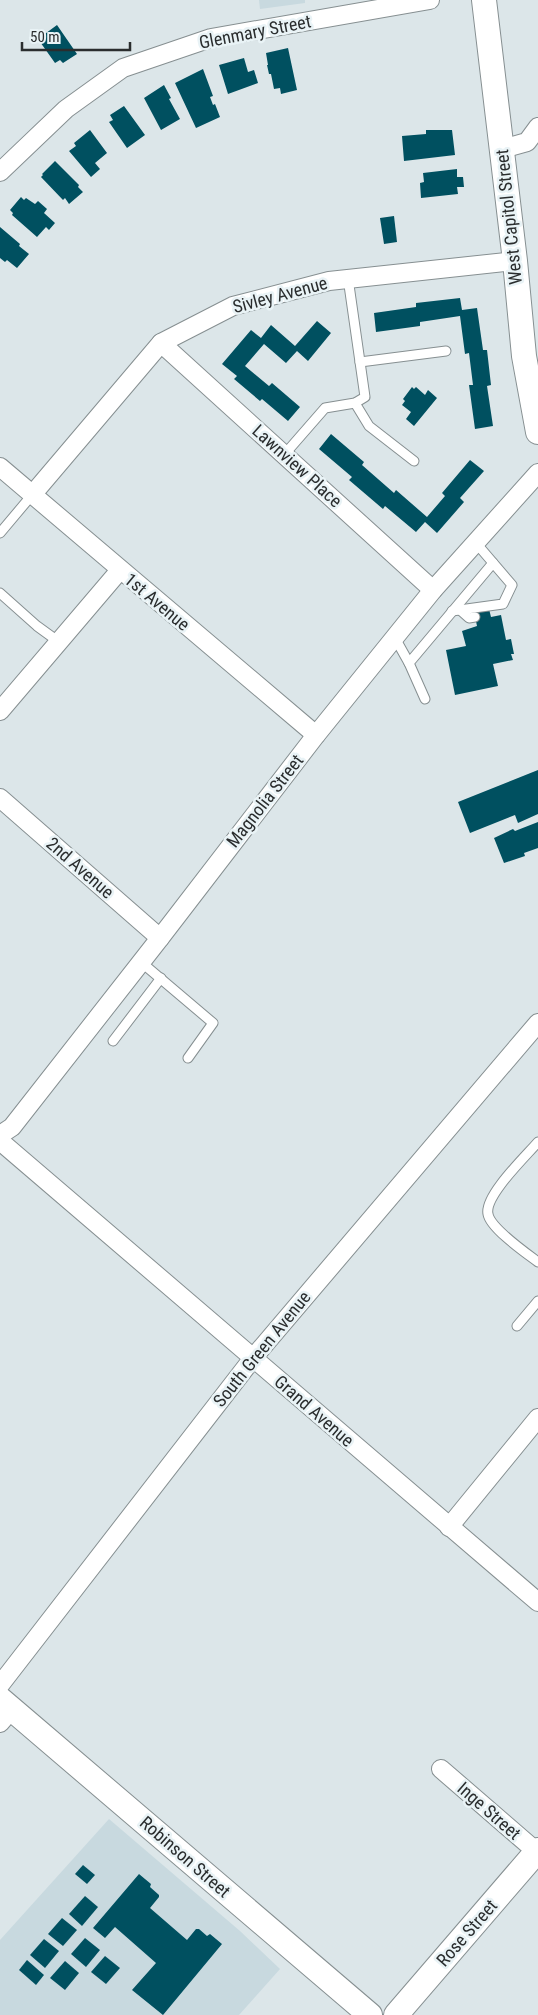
<svg xmlns="http://www.w3.org/2000/svg" width="538" height="2015" font-family="'Roboto Condensed',sans-serif">
<style>
.built{fill:#c8d9df}
.building{fill:#005060}
.lines{fill:none;stroke-linecap:round;stroke-linejoin:round}
.lane-casing{stroke:#868f91;stroke-width:11}
.street-casing{stroke:#868f91;stroke-width:20}
.secondary-casing{stroke:#868f91;stroke-width:26}
.lane{stroke:#fff;stroke-width:9}
.street{stroke:#fff;stroke-width:18}
.secondary{stroke:#fff;stroke-width:24}
.labels{text-anchor:middle;stroke-width:5;stroke-linejoin:round;paint-order:stroke}
.street-label{font-size:18px;fill:#2a2d2e;stroke:#e9f3f6}
</style>
<rect width="100%" height="100%" fill="#dce6e9"/>
<!-- built -->
<g class="built">
<polygon points="259,0 305,0 305,3 260,9"/>
<polygon points="109,1819 240,1931 280,1969 239,2015 0,2015 0,1940"/>
</g>
<!-- building -->
<g class="building">
<polygon points="57,25 77,54 63,63 60,60 55,63 38,39"/>
<polygon points="288,48 297,90 281,94 280,88 274,89 271,74 269,74 267,65 268,65 266,53"/>
<polygon points="244,58 248,72 254,70 258,83 228,94 219,65"/>
<polygon points="203,69 213,96 210,97 213,105 215,104 220,117 196,128 175,83"/>
<polygon points="164,85 171,98 169,99 180,119 161,130 144,98"/>
<polygon points="124,106 145,135 127,148 109,122 113,120 110,115"/>
<polygon points="90,130 107,153 95,163 100,169 91,177 69,151 76,146 74,143"/>
<polygon points="426,130 452,130 455,155 404,161 402,136 426,134"/>
<polygon points="55,161 79,185 78,187 83,192 69,204 65,198 63,200 41,177 43,175 42,174"/>
<polygon points="457,169 457,177 463,177 464,187 457,187 458,194 421,198 420,183 424,182 423,173"/>
<polygon points="21,197 24,200 26,198 35,204 38,201 47,209 44,213 55,223 49,230 46,227 37,237 12,215 13,213 10,210"/>
<polygon points="394,216 397,242 384,244 380,218"/>
<polygon points="0,227 20,244 19,246 29,254 17,268 7,260 5,262 0,258"/>
<polygon points="460,298 462,310 477,308 483,350 487,350 491,385 487,386 493,426 475,429 469,385 473,385 469,353 465,354 460,316 420,322 420,326 376,332 374,313 416,307 416,303"/>
<polygon points="317,321 331,333 308,361 297,351 286,363 264,344 245,366 269,386 272,383 300,407 288,421 262,399 260,401 234,379 237,376 222,364 251,330 261,338 271,325 295,346"/>
<polygon points="412,387 414,389 416,387 425,395 428,390 437,398 414,426 406,419 411,412 402,405 405,401 403,399"/>
<polygon points="331,434 364,462 362,465 394,493 396,490 427,517 445,496 442,493 470,460 484,471 460,498 464,502 437,533 425,522 416,532 385,506 383,509 349,480 352,477 319,449"/>
<polygon points="489,609 491,617 501,615 506,640 511,639 514,654 511,654 513,660 493,664 498,686 455,695 446,650 466,646 462,631 477,626 474,612"/>
<polygon points="538,770 538,814 518,823 515,815 470,833 458,802"/>
<polygon points="538,822 538,848 524,853 525,856 504,863 494,838 513,829 515,831"/>
<polygon points="83,1865 95,1875 87,1884 75,1874"/>
<polygon points="139,1874 151,1884 150,1887 159,1895 159,1897 150,1908 187,1940 196,1929 199,1929 207,1936 210,1934 222,1944 163,2015 132,1990 156,1963 115,1927 105,1938 93,1928"/>
<polygon points="85,1896 98,1907 82,1926 69,1914"/>
<polygon points="62,1918 77,1930 63,1946 48,1934"/>
<polygon points="85,1938 100,1950 86,1967 71,1954"/>
<polygon points="44,1939 59,1951 45,1968 30,1955"/>
<polygon points="105,1956 120,1968 106,1984 91,1972"/>
<polygon points="27,1960 44,1975 36,1985 19,1970"/>
<polygon points="65,1961 79,1973 65,1990 50,1978"/>
</g>
<g class="lines">
<!-- lane casing -->
<g class="lane-casing">
<g id="lane">
<polyline points="360,362 446,351"/>
<polyline points="355,403 369,426 414,461"/>
<polyline points="284,455 325,408 355,403 365,397 348,278"/>
<polyline points="0,533 32,495"/>
<polyline points="0,593 37,626 59,642"/>
<polyline points="460,610 469,618 475,617"/>
<polyline points="452,611 503,604 512,585 476,543"/>
<polyline points="395,638 409,663"/>
<polyline points="425,699 409,663 493,563"/>
<polyline points="141,962 213,1023 188,1058"/>
<polyline points="113,1041 161,978"/>
<path d="M 538,1142 C 526,1156 484,1196 488,1214 C 490,1228 526,1253 538,1262"/>
<polyline points="517,1326 538,1301"/>
</g>
</g>
<!-- street casing -->
<g class="street-casing">
<g id="street">
<polyline points="502,149 527,142 538,127"/>
<polyline points="0,172 66,109 123,68 211,38 430,0"/>
<polyline points="161,343 433,590"/>
<polyline points="0,467 316,735"/>
<polyline points="32,495 161,343 233,306 329,281 515,261"/>
<polyline points="0,711 120,570"/>
<polyline points="0,798 160,938"/>
<polyline points="0,1135 12,1127 160,938 316,735 433,590 538,473"/>
<polyline points="0,1141 538,1602"/>
<polyline points="449,1527 538,1418"/>
<polyline points="0,1685 253,1358 538,1023"/>
<polyline points="0,1723 12,1709"/>
<polyline points="441,1769 537,1852"/>
</g>
</g>
<!-- secondary casing -->
<g class="secondary-casing">
<g id="secondary">
<polyline points="484,0 515,261 524,356 538,432"/>
<polyline points="0,1699 370,2015"/>
<polyline points="396,2015 538,1850"/>
</g>
</g>
<!-- lane -->
<use href="#lane" class="lane"/>
<!-- street -->
<use href="#street" class="street"/>
<!-- secondary -->
<use href="#secondary" class="secondary"/>
</g>
<g class="labels">
<!-- street labels -->
<g class="street-label">
<text transform="translate(255 32) rotate(-11)" y="6">Glenmary Street</text>
<text transform="translate(509 217) rotate(-96)" y="6">West Capitol Street</text>
<text transform="translate(280 295) rotate(-15)" y="6">Sivley Avenue</text>
<text transform="translate(297 466) rotate(42)" y="6">Lawnview Place</text>
<text transform="translate(157 602) rotate(40)" y="6">1st Avenue</text>
<text transform="translate(265 801) rotate(-52)" y="6">Magnolia Street</text>
<text transform="translate(80 868) rotate(41)" y="6">2nd Avenue</text>
<text transform="translate(262 1349) rotate(-51)" y="6">South Green Avenue</text>
<text transform="translate(314 1411) rotate(41)" y="6">Grand Avenue</text>
<text transform="translate(489 1811) rotate(41)" y="6">Inge Street</text>
<text transform="translate(185 1857) rotate(41)" y="6">Robinson Street</text>
<text transform="translate(467 1933) rotate(-49)" y="6">Rose Street</text>
</g>
</g>
<!-- scale -->
<path d="M22 42v8h108v-8" fill="none" stroke="#2a2d2e" stroke-width="2.5"/>
<text x="30" y="42" font-size="15" fill="#2a2d2e" stroke="#e9f3f6" stroke-width="4" paint-order="stroke">50 m</text>
</svg>
